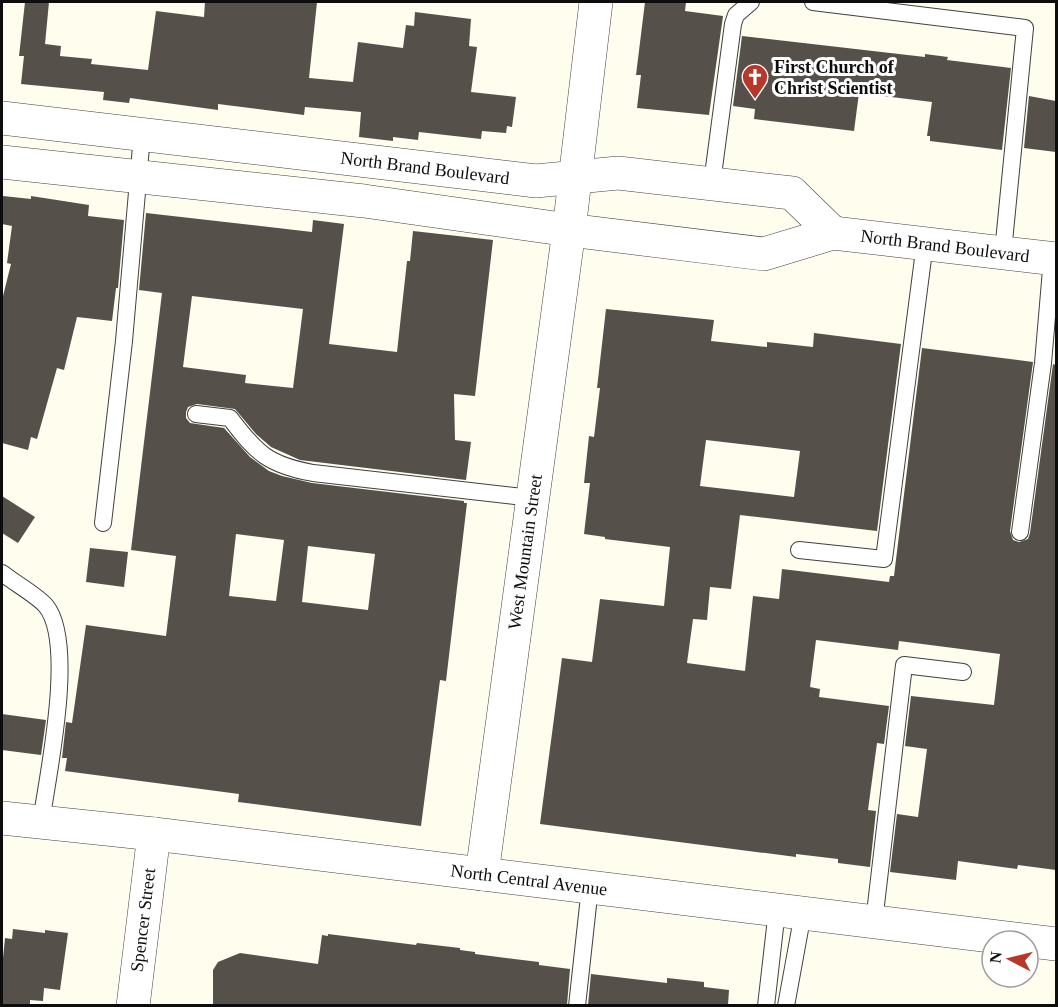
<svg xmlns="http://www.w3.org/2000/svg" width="1058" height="1007" font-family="'Times New Roman',serif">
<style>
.building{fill:#56504a;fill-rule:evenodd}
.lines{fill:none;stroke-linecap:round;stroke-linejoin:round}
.service-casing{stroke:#404040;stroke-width:18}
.minor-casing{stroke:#404040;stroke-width:34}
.tertiary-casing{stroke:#404040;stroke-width:34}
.service{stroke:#fff;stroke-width:16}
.minor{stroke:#fff;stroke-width:33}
.tertiary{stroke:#fff;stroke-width:33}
.labels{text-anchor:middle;stroke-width:6;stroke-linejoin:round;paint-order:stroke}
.poi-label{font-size:18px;font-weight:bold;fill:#0d0d0d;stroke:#fff;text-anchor:start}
.street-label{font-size:18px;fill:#0d0d0d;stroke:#fff}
</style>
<rect width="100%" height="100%" fill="#fefdee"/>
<!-- building -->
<g class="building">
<polygon points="25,2 49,2 45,44 61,46 60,56 92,59 91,64 148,70 156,11 204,17 205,2 317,2 309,78 353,82 358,42 403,48 406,25 414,26 415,12 471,19 469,46 477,47 471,92 516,97 512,127 507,126 506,133 482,131 481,139 419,132 418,140 393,137 393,141 359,137 361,112 305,107 304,115 218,104 218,110 130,98 129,103 103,100 104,92 21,84 24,56 19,56"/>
<polygon points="645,2 686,2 685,11 723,16 709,115 637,108 641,75 636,75"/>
<polygon points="742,36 925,57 925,54 948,57 947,60 1011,68 1002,150 930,141 930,136 927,136 932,102 859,93 854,131 754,119 755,109 733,106"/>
<polygon points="1029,96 1056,101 1056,152 1024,148"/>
<polygon points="3,196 31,199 31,196 89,205 88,216 124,220 118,288 116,288 112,321 77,317 64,370 57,368 37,439 31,437 28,450 2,443 2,300 11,264 7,263 12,226 2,224"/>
<path d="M 146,213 L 312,232 L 313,220 L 344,224 L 329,344 L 397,352 L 407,261 L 410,261 L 413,231 L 493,240 L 475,396 L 454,394 L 455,440 L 471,442 L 466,480 L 300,460 L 271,447 L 256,434 L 235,409 L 197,404 L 188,407 L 186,412 L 186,418 L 190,423 L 224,428 L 250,457 L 269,471 L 282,476 L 312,483 L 464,501 L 464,503 L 467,503 L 446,681 L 440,680 L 421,826 L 238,802 L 239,794 L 65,771 L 67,758 L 62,758 L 66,722 L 72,723 L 86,625 L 166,636 L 176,556 L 131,550 L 162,293 L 139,290 ZM 192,296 L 303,309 L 293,388 L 245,383 L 246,375 L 183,367 ZM 236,534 L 284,540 L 276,601 L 229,596 ZM 308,546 L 375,554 L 368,610 L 302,602 Z"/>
<path d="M 606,309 L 714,320 L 711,341 L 767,347 L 767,342 L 813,347 L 814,333 L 901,344 L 877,531 L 740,515 L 731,589 L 710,587 L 707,620 L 693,619 L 687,663 L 745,671 L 753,596 L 779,599 L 782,569 L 889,582 L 890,576 L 894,576 L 922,348 L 1033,362 L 1010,531 L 1013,540 L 1019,542 L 1028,539 L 1030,533 L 1053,364 L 1056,365 L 1056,870 L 1018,865 L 1017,869 L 958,861 L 956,880 L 890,872 L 897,814 L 918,817 L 927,749 L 905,746 L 911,696 L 994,705 L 1000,654 L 899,641 L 898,650 L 816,640 L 810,687 L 820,689 L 819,697 L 889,706 L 884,744 L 877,743 L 868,810 L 876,811 L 870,867 L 838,863 L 838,859 L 796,854 L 796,857 L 540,824 L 562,658 L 592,662 L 600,599 L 664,606 L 670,547 L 605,539 L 605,537 L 584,534 L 590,483 L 584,483 L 589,436 L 594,437 L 600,388 L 597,388 ZM 706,440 L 800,451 L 794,497 L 700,486 Z"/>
<polygon points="2,496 35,517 18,543 2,533"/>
<polygon points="90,548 128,552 124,587 86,582"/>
<polygon points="2,714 46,720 41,755 2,750"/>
<polygon points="13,929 45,933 45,930 68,933 60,990 44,988 43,1001 30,1000 30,1005 2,1005 2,968 5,938 12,939"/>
<polygon points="328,934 416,945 417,943 460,948 460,950 475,952 475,954 539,962 539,965 570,969 567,1005 213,1005 213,970 218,962 240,953 318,964 322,935 328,936"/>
<polygon points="591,974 667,983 667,978 704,982 704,987 729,990 728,1005 588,1005"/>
</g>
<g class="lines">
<!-- service casing -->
<g class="service-casing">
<g id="service">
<polyline points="813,2 1025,28 1003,252"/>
<polyline points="712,183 733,24 736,15 751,2"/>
<path d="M 196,414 L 230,418 C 257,454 269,465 313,473 L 532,498"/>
<polyline points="103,523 124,341 142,135"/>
<polyline points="1020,532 1043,363 1052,258"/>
<polyline points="799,550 884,559 925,243"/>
<path d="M 2,573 C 13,582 38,596 46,606 C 76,643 48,774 41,822"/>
<polyline points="874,922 904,665 963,672"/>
<polyline points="577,1006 590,887"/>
<polyline points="766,1006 777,910"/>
<polyline points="786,1006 803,913"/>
</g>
</g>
<!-- minor casing -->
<g class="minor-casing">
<polyline id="minor" points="133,1006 154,834"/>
</g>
<!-- tertiary casing -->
<g class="tertiary-casing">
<g id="tertiary">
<polyline points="2,118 536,181 618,173 792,193 833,233"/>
<polyline points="2,162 364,201 569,230 764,254 833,233 1056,259"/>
<polyline points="2,818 154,834 1056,944"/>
<polyline points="482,874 569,230 596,2"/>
</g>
</g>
<!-- service -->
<use href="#service" class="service"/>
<!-- minor -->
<use href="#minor" class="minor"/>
<!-- tertiary -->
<use href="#tertiary" class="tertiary"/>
</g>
<!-- icons -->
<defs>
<g id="church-pin" transform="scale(1.35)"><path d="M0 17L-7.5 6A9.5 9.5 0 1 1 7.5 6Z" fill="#b8372b" stroke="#fff"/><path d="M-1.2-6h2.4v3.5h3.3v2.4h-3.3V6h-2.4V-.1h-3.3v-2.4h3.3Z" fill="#fff"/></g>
</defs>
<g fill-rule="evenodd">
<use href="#church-pin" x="755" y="77"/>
</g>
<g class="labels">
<!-- poi labels -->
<g class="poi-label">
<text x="774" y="73">First Church of<tspan x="774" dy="21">Christ Scientist</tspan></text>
</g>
<!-- street labels -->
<g class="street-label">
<text transform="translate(425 168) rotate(7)" y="6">North Brand Boulevard</text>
<text transform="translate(945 246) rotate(7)" y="6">North Brand Boulevard</text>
<text transform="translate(525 552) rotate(-82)" y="6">West Mountain Street</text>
<text transform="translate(529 880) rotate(7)" y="6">North Central Avenue</text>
<text transform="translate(143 920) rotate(-83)" y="6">Spencer Street</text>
</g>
</g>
<!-- border -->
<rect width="1058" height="1007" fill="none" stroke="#0d0d0d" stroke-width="6"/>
<!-- north arrow -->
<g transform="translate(1010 959) rotate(277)"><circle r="28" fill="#ffffff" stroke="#9e9e9e" stroke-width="1.5"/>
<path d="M0-4.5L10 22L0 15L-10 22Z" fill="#b8372b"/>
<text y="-9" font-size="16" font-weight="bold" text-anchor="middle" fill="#0d0d0d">N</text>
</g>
</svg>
